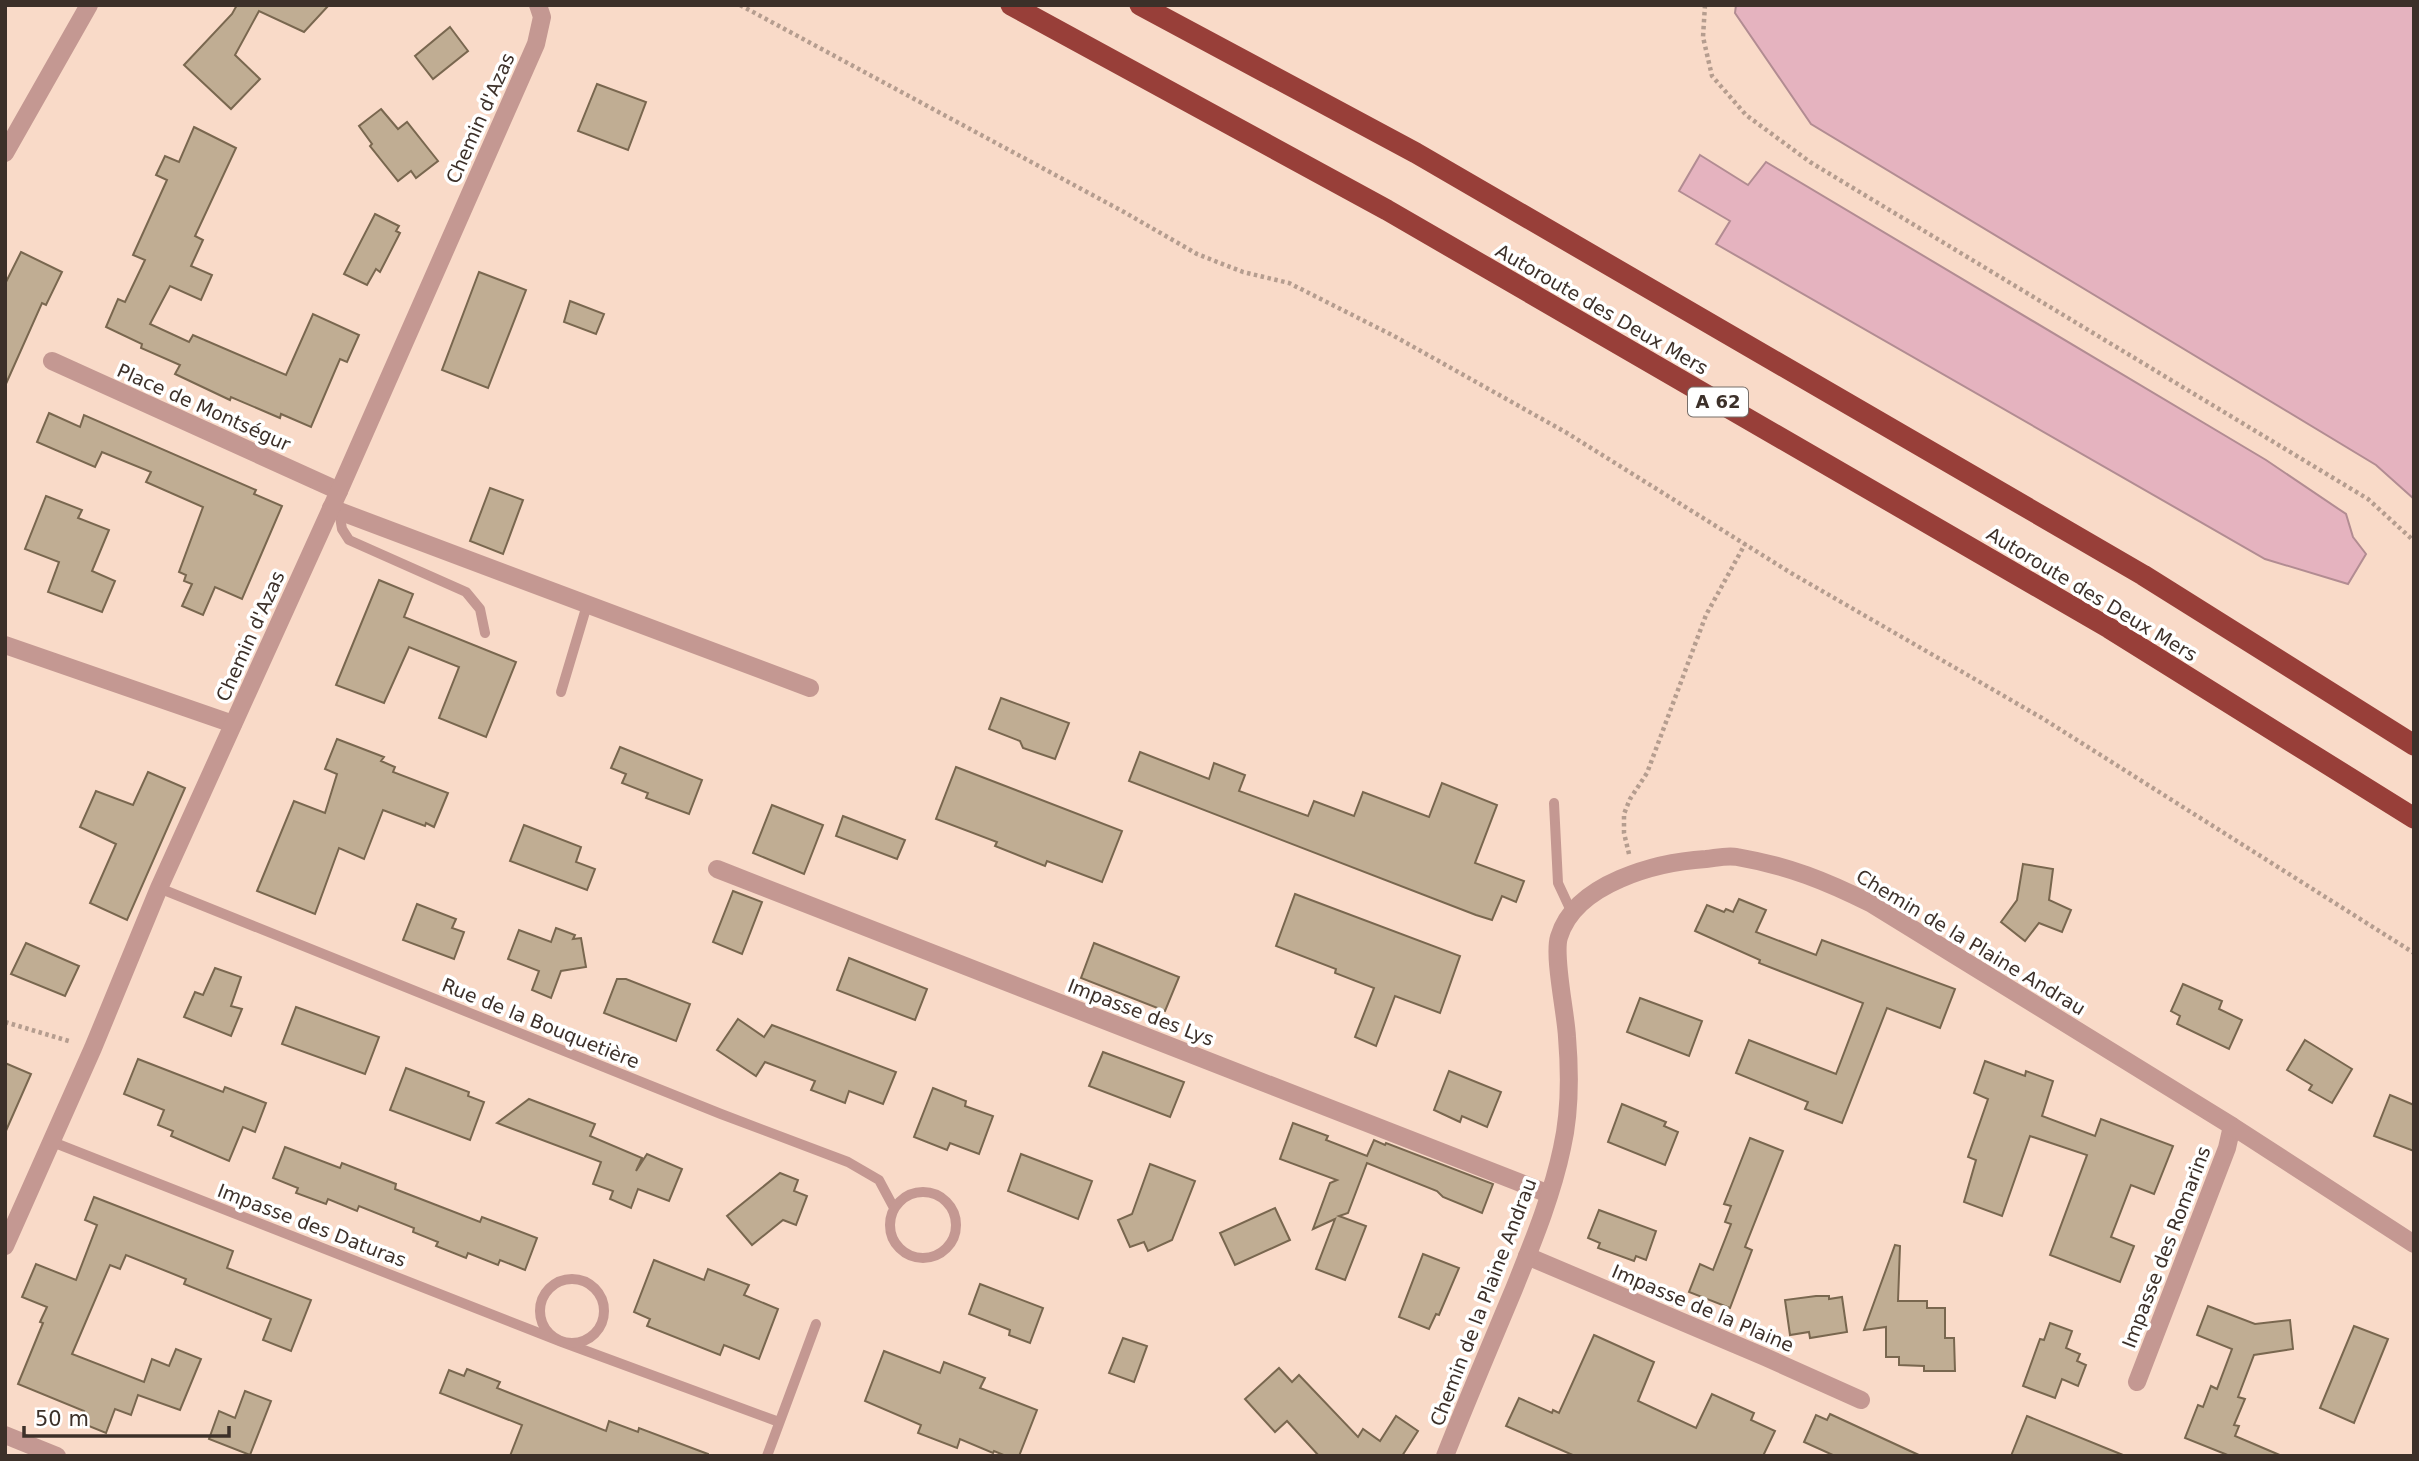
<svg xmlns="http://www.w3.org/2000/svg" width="2419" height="1461" font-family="'DejaVu Sans',sans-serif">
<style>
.water{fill:#e5b3bf;stroke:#b28c92;stroke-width:2}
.building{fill:#c0ad93;stroke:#79674f;stroke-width:2}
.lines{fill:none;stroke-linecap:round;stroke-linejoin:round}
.path{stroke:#b59d8f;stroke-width:4.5;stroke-dasharray:3.5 3.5;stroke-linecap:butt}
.lane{stroke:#c49892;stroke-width:10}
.street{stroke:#c49892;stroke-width:18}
.highway{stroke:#983f39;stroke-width:21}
.labels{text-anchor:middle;stroke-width:7;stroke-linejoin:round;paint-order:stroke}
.shield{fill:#fff;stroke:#766e69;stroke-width:2}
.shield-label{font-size:18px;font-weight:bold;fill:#3c3029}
.street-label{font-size:19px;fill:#3c3029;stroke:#fff}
</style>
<rect width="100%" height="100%" fill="#f9dac8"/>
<!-- water -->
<g class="water">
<polygon points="1736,5 2414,5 2414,499 2376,465 1811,124 1735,13"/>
<polygon points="1700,155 1748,185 1766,162 2266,460 2346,514 2353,537 2366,554 2348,584 2265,559 1716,244 1730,221 1679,191"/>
</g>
<!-- building -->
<g class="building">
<polygon points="237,5 329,5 304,32 259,11 235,55 260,79 231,109 184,65 232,14"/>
<polygon points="450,27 468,51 433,79 415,56"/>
<polygon points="597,84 646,102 628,150 578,131"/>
<polygon points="381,109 398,129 407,122 438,161 416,178 411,171 398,181 370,146 372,144 359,126"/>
<polygon points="194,127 236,148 195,236 203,240 191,266 212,275 201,300 170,286 150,324 189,342 193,335 286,375 313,314 359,335 347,362 340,359 311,427 281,414 280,418 231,397 230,400 175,374 180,365 141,348 142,344 106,327 118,299 125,302 145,260 133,255 167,180 156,175 165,156 179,162"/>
<polygon points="375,214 399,226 396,231 400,233 380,272 376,269 367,285 344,274"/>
<polygon points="21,252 62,272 46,305 42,303 5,386 5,284"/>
<polygon points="479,272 526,290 488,388 442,370"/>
<polygon points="570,301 604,314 596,334 564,322"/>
<polygon points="49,413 80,427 84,415 256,490 254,494 282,506 242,599 215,587 203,615 182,606 192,584 184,581 186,575 179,572 203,507 146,482 151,472 102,452 95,467 37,442"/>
<polygon points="490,488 523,500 503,554 470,541"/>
<polygon points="46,496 82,510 78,518 109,530 92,571 115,581 102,612 48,592 59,562 25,549"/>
<polygon points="379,580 413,594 404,617 516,662 486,737 439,718 459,667 409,647 384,703 336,685"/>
<polygon points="1001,698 1069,723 1055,759 1023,748 1020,741 989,729"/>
<polygon points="337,739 384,757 381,761 395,767 393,772 448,793 434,827 426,823 425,826 383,810 364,859 339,848 315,914 257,891 294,801 325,813 337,774 325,769"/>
<polygon points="620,747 702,780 689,814 646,798 648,793 622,783 626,774 611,768"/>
<polygon points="1140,752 1209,779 1214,763 1245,775 1239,791 1308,816 1314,801 1354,816 1363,792 1429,817 1442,783 1497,805 1475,863 1524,881 1516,902 1502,896 1492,920 1476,915 1129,781"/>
<polygon points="956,767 1122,831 1102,882 1047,861 1045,866 995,846 997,842 936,819"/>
<polygon points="148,772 185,788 127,920 90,903 116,844 80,827 96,791 133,805"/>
<polygon points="772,805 823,825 804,874 753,853"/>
<polygon points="843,816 905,840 897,859 836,836"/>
<polygon points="524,825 581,847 576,862 595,869 587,890 510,861"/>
<polygon points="2023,864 2053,869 2049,900 2071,910 2062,932 2039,923 2025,941 2001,922 2017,900"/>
<polygon points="733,891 762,902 742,954 713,942"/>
<polygon points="1295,894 1460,956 1440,1013 1395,996 1376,1046 1355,1037 1374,988 1335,973 1336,969 1276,946"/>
<polygon points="1739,899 1766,910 1756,932 1816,955 1822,940 1955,989 1940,1028 1887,1008 1842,1123 1805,1109 1808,1102 1736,1073 1749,1040 1836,1074 1863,1003 1759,963 1760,960 1695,931 1707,905 1724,912 1726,909 1733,912"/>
<polygon points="417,904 456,919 452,928 464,932 454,959 403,940"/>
<polygon points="556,928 575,935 573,939 581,938 586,967 561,971 551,998 532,990 539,971 508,959 519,930 551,942"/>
<polygon points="26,943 79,966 65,996 11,974"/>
<polygon points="1094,943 1179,977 1165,1011 1081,978"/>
<polygon points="849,958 927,989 915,1020 837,990"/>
<polygon points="215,968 241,977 231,1006 242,1009 231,1036 184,1017 195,992 203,995"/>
<polygon points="617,979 626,979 690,1004 676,1041 604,1013"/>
<polygon points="2183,984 2222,1001 2219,1009 2242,1020 2229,1049 2177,1024 2180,1016 2171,1011"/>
<polygon points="1640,998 1702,1021 1689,1056 1627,1032"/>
<polygon points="296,1007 379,1037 365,1074 282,1044"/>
<polygon points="738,1019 764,1037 772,1025 896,1072 883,1104 849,1091 845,1103 811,1090 815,1081 765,1062 756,1076 717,1050"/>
<polygon points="2305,1040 2352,1069 2332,1103 2309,1090 2312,1085 2287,1070"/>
<polygon points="1103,1052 1184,1082 1170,1117 1089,1086"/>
<polygon points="138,1059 223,1092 225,1087 266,1103 255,1132 243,1127 229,1161 171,1136 173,1131 158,1125 164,1110 124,1094"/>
<polygon points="1985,1061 2025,1076 2026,1071 2053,1081 2042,1116 2095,1136 2101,1119 2173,1146 2154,1194 2131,1185 2111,1237 2134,1246 2120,1282 2050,1255 2087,1155 2030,1136 2002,1216 1964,1202 1976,1160 1968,1157 1988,1099 1974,1093"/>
<polygon points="5,1063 31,1074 5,1133"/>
<polygon points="406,1068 469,1092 468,1096 484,1102 470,1140 390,1110"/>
<polygon points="1449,1071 1501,1092 1487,1127 1462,1116 1460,1122 1434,1110"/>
<polygon points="933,1088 966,1101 965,1106 993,1116 979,1154 950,1143 947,1150 914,1137"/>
<polygon points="2390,1095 2414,1105 2414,1151 2374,1136"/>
<polygon points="529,1099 595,1124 590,1136 642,1158 636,1171 647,1154 682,1169 669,1201 638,1189 631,1208 610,1199 613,1191 593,1184 601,1162 497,1123"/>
<polygon points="1622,1104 1666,1122 1664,1126 1678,1132 1665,1165 1608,1142"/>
<polygon points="1293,1123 1328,1136 1326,1140 1367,1156 1374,1140 1385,1145 1386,1143 1493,1184 1482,1213 1443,1197 1437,1191 1367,1163 1348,1213 1339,1216 1366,1226 1345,1280 1316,1269 1335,1219 1313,1229 1330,1183 1337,1180 1280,1159"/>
<polygon points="1750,1138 1783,1151 1745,1247 1752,1250 1730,1308 1689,1292 1700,1264 1713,1270 1731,1224 1725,1222 1731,1206 1724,1204"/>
<polygon points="285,1147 340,1168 342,1163 396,1184 395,1189 480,1222 482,1217 537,1238 525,1270 500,1260 498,1265 468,1253 466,1258 436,1246 438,1242 413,1232 414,1228 359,1206 357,1211 328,1199 326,1204 296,1193 298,1188 273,1178"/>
<polygon points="1021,1154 1092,1181 1078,1219 1008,1191"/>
<polygon points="1150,1164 1195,1181 1172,1240 1148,1251 1144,1242 1130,1247 1118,1220 1132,1214"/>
<polygon points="780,1173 798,1180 794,1191 807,1196 796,1225 783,1220 752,1245 727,1216"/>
<polygon points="94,1197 233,1251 227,1268 311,1300 291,1351 263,1340 271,1319 184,1284 186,1279 126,1255 120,1269 110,1265 72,1354 144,1382 152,1359 169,1366 176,1349 201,1359 180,1410 138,1395 131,1415 115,1409 106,1433 79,1422 84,1411 18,1384 43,1323 40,1322 47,1307 22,1297 36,1264 76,1280 97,1225 85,1220"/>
<polygon points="1275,1208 1290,1240 1235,1265 1220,1233"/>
<polygon points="1599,1210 1656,1231 1646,1260 1636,1256 1634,1261 1598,1248 1600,1243 1588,1238"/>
<polygon points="1895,1245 1900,1246 1898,1301 1927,1301 1927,1308 1945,1308 1945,1338 1954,1338 1955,1371 1924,1371 1924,1366 1899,1365 1899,1357 1886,1357 1886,1327 1864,1330"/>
<polygon points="1423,1254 1459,1268 1439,1315 1436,1314 1429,1329 1399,1317"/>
<polygon points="654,1260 704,1280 708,1269 749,1285 744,1295 778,1309 759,1359 724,1345 720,1355 647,1326 650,1319 634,1312"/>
<polygon points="980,1284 1043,1308 1030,1343 1009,1335 1010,1330 969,1314"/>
<polygon points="1816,1296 1829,1296 1829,1299 1842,1297 1847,1332 1810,1338 1809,1332 1790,1335 1785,1300"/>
<polygon points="2208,1306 2255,1324 2290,1320 2293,1349 2254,1355 2238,1397 2245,1399 2234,1425 2239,1426 2235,1436 2282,1456 2230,1456 2185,1438 2198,1405 2203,1407 2211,1386 2217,1389 2232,1349 2197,1335"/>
<polygon points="2050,1323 2072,1331 2066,1348 2080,1354 2077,1361 2086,1365 2078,1386 2062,1379 2055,1398 2023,1386 2040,1339 2044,1340"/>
<polygon points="2354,1326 2388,1339 2354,1423 2320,1408"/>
<polygon points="1594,1335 1654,1362 1638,1401 1696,1428 1712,1394 1754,1413 1751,1420 1775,1431 1763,1456 1575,1456 1506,1426 1519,1398 1552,1413 1553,1410 1559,1413"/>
<polygon points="1123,1338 1147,1346 1134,1382 1109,1373"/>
<polygon points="884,1351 940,1373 944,1362 985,1378 980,1388 1037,1410 1019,1456 1006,1456 994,1451 993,1453 960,1439 957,1448 918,1433 921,1425 865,1401"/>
<polygon points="1279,1368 1292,1382 1299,1375 1358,1437 1363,1429 1380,1441 1396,1416 1418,1431 1402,1456 1319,1456 1287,1421 1275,1432 1245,1399"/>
<polygon points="467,1369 500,1382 497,1388 606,1431 609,1421 638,1432 639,1428 708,1454 708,1456 510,1456 522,1425 440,1393 449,1370 464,1376"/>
<polygon points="245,1391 271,1401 250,1455 209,1439 219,1411 235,1418"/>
<polygon points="1830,1414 1921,1456 1835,1456 1804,1442 1816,1415 1827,1420"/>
<polygon points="2027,1416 2123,1455 2123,1456 2011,1456"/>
</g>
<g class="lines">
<!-- path -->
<g class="path">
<polyline points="740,5 1124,212 1197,254 1243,272 1289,283 1394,336 1567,433 1791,573 2042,718 2414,953"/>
<polyline points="1705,5 1703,37 1712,76 1746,115 1810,162 2368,499 2414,541"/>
<polyline points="1629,854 1624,833 1624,814 1630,799 1647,773 1706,615 1745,544"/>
<polyline points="5,1022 72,1042"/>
</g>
<!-- lane -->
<g class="lane">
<polyline points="339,511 342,529 349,540 466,592 480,609 485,633"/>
<polyline points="561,692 587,605"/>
<polyline points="1554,803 1558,883 1572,913"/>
<polyline points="159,888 721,1114 848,1162 879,1180 894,1208"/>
<polyline points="50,1141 562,1342 779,1422"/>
<circle cx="923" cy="1225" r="33"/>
<circle cx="572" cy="1311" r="32"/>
<polyline points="767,1456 816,1324"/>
</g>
<!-- street -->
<g class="street">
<polyline points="5,153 89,5"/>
<polyline points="52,361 339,491"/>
<polyline points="331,508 810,688"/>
<polyline points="5,645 233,724"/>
<polyline points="717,869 1549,1194"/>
<polyline points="5,1246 93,1048 159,888 339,491 536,44 542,17 538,5"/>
<polyline points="1527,1256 1765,1357 1861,1400"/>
<polyline points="2137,1382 2227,1148 2232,1126"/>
<polyline points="5,1435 57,1456"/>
<path d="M 1445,1456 C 1467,1400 1491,1344 1514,1289 C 1532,1244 1552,1196 1562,1148 C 1570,1113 1570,1073 1567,1037 C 1566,1014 1553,956 1559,937 C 1575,883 1657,862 1706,859 C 1716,858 1727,855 1737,857 C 1789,866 1826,881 1872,904 L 2232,1126 L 2414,1244"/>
</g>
<!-- highway -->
<g class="highway">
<polyline points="1011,5 1387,210 2109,628 2414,818"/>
<polyline points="1140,5 1416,153 2143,575 2414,745"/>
</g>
</g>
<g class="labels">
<!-- shield labels -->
<rect class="shield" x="1688" y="387.5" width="60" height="29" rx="5"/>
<g class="shield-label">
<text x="1718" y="408">A 62</text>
</g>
<!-- street labels -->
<g class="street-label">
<text transform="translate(480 118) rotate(-66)" y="7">Chemin d'Azas</text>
<text transform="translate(1602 309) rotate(30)" y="7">Autoroute des Deux Mers</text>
<text transform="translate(204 407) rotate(24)" y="7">Place de Montségur</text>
<text transform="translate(2092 594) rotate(31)" y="7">Autoroute des Deux Mers</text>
<text transform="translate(250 636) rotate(-66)" y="7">Chemin d'Azas</text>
<text transform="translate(1971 942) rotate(31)" y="7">Chemin de la Plaine Andrau</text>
<text transform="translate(1141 1012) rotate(21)" y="7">Impasse des Lys</text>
<text transform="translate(541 1023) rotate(22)" y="7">Rue de la Bouquetière</text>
<text transform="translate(312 1225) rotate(21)" y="7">Impasse des Daturas</text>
<text transform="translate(2166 1247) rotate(-69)" y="7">Impasse des Romarins</text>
<text transform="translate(1483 1302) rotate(-69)" y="7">Chemin de la Plaine Andrau</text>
<text transform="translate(1703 1308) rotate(23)" y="7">Impasse de la Plaine</text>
</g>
</g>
<!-- border -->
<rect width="2419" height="1461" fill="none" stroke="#3c3029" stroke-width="14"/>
<!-- scale -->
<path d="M24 1426v10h205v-10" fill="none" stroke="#3c3029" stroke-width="3.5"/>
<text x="35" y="1426" font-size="21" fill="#3c3029" stroke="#ffffff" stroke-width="5" paint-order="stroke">50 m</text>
</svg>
